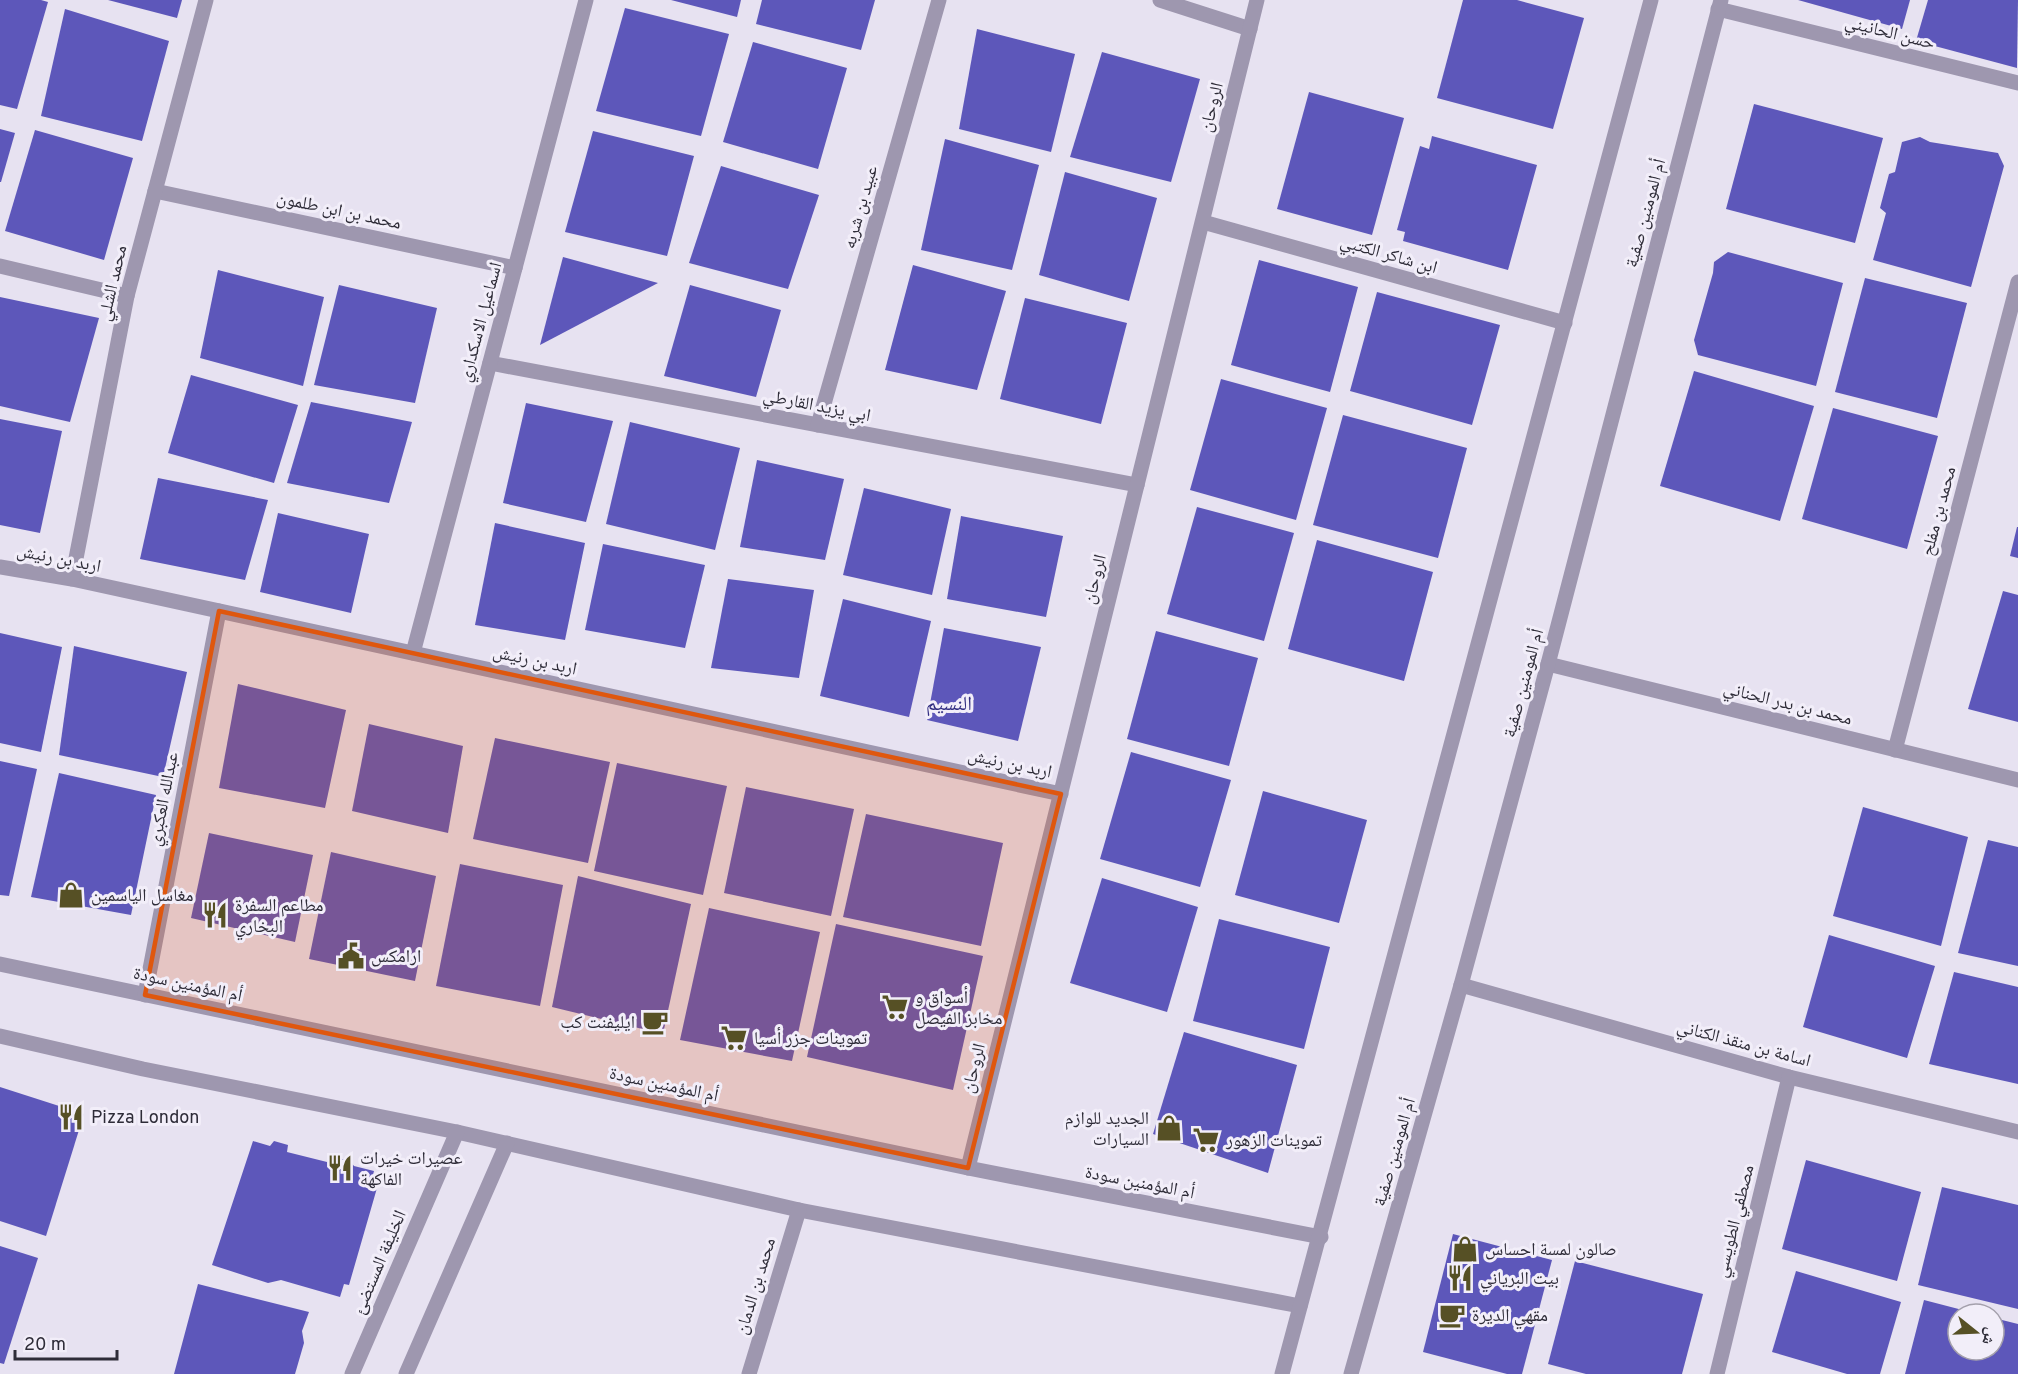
<svg xmlns="http://www.w3.org/2000/svg" width="2018" height="1374" font-family="Overpass,'Noto Naskh Arabic',sans-serif">
<style>
.building{fill:#5d57ba}
.lines{fill:none;stroke-linecap:round;stroke-linejoin:round}
.street{stroke:#9e97af;stroke-width:15}
.marked{fill:#df570e;fill-opacity:0.2;stroke:#df570e;stroke-width:4.5;stroke-linejoin:round}
.labels{text-anchor:middle;stroke-width:6;stroke-linejoin:round;paint-order:stroke}
.street-label{font-size:18px;fill:#2e2c38;stroke:#f2eef9}
.poi-label{font-size:18px;fill:#2e2c38;stroke:#f2eef9;text-anchor:start}
.neighbourhood-label{font-size:20px;fill:#312d80;stroke:#f2eef9}
</style>
<rect width="100%" height="100%" fill="#e7e2f1"/>
<!-- building -->
<g class="building">
<polygon points="0,0 41,0 48,2 17,109 0,105"/>
<polygon points="108,0 182,0 177,18"/>
<polygon points="671,0 741,0 737,17"/>
<polygon points="762,0 875,0 861,50 756,24"/>
<polygon points="1463,0 1517,0 1584,18 1553,129 1437,98"/>
<polygon points="1798,0 1910,0 1902,29"/>
<polygon points="1928,0 2018,0 2017,68 1916,41"/>
<polygon points="625,8 729,34 701,136 596,111"/>
<polygon points="65,9 169,41 142,141 41,116"/>
<polygon points="977,29 1075,54 1051,152 959,129"/>
<polygon points="753,42 847,68 818,169 723,142"/>
<polygon points="1102,52 1200,79 1171,182 1070,157"/>
<polygon points="1309,92 1404,118 1372,235 1277,209"/>
<polygon points="1754,104 1883,138 1855,243 1726,209"/>
<polygon points="0,129 15,133 1,182 0,182"/>
<polygon points="35,130 133,158 104,260 5,231"/>
<polygon points="593,131 694,156 667,256 565,232"/>
<polygon points="1432,136 1537,165 1508,270 1403,241 1405,232 1397,230 1420,146 1429,149"/>
<polygon points="1920,137 1930,142 1998,153 2004,166 1971,287 1873,260 1886,213 1880,208 1889,174 1895,172 1902,142"/>
<polygon points="945,139 1039,165 1012,270 921,250"/>
<polygon points="721,166 819,195 788,289 689,263"/>
<polygon points="1065,172 1157,198 1129,301 1039,275"/>
<polygon points="1728,252 1843,283 1816,386 1698,355 1694,340 1713,273 1714,262"/>
<polygon points="563,257 658,283 540,345"/>
<polygon points="1259,260 1358,287 1330,392 1231,365"/>
<polygon points="913,265 1006,291 977,390 885,370"/>
<polygon points="218,270 324,297 303,386 200,358"/>
<polygon points="1865,278 1967,303 1937,418 1835,392"/>
<polygon points="339,285 437,308 415,403 314,385"/>
<polygon points="690,285 781,310 756,397 664,376"/>
<polygon points="1377,292 1500,325 1472,425 1350,391"/>
<polygon points="0,297 99,318 70,422 0,406"/>
<polygon points="1025,298 1127,323 1101,424 1000,399"/>
<polygon points="1694,371 1814,406 1780,521 1660,486"/>
<polygon points="191,375 298,405 274,483 168,453"/>
<polygon points="1221,379 1327,408 1296,520 1190,490"/>
<polygon points="311,402 412,422 389,503 287,483"/>
<polygon points="526,403 613,421 586,522 503,503"/>
<polygon points="1833,408 1938,436 1907,549 1802,519"/>
<polygon points="1343,415 1467,448 1438,558 1313,525"/>
<polygon points="0,419 62,431 40,533 0,525"/>
<polygon points="630,422 740,448 715,550 606,524"/>
<polygon points="757,460 844,479 825,560 740,547"/>
<polygon points="158,478 268,500 245,580 140,559"/>
<polygon points="864,488 951,509 932,595 843,575"/>
<polygon points="1197,507 1294,533 1264,641 1167,614"/>
<polygon points="278,513 369,534 351,613 260,592"/>
<polygon points="961,516 1063,536 1046,617 947,599"/>
<polygon points="495,523 585,543 565,640 475,625"/>
<polygon points="2017,527 2018,527 2018,558 2010,556"/>
<polygon points="1317,540 1433,572 1404,681 1288,649"/>
<polygon points="603,544 705,565 685,648 585,630"/>
<polygon points="728,579 814,590 799,678 711,668"/>
<polygon points="2003,591 2018,595 2018,722 1968,709"/>
<polygon points="843,599 931,621 909,717 820,696"/>
<polygon points="944,628 1041,647 1018,741 927,720"/>
<polygon points="1156,631 1258,658 1229,766 1127,739"/>
<polygon points="0,633 62,647 41,752 0,743"/>
<polygon points="74,646 187,672 163,777 59,755"/>
<polygon points="238,684 346,710 325,808 219,788"/>
<polygon points="369,724 463,746 448,833 352,811"/>
<polygon points="495,738 610,762 588,863 473,839"/>
<polygon points="1131,752 1231,780 1200,887 1100,859"/>
<polygon points="0,761 37,769 9,896 0,895"/>
<polygon points="617,763 727,786 703,895 594,871"/>
<polygon points="59,773 156,795 131,915 31,897"/>
<polygon points="746,787 854,809 831,916 724,893"/>
<polygon points="1263,791 1367,820 1339,923 1235,895"/>
<polygon points="1863,807 1968,837 1941,946 1833,916"/>
<polygon points="866,814 1003,843 981,946 843,917"/>
<polygon points="209,833 313,855 295,942 191,918"/>
<polygon points="1988,840 2018,847 2018,966 1958,953"/>
<polygon points="331,852 436,876 415,981 309,959"/>
<polygon points="460,864 563,885 540,1006 436,986"/>
<polygon points="578,876 691,904 663,1034 552,1007"/>
<polygon points="1102,878 1198,907 1167,1012 1070,983"/>
<polygon points="709,908 820,932 792,1061 680,1040"/>
<polygon points="1219,919 1330,947 1304,1049 1193,1021"/>
<polygon points="836,924 983,956 953,1090 807,1057"/>
<polygon points="1829,935 1935,966 1907,1058 1803,1027"/>
<polygon points="1954,972 2018,987 2018,1084 1929,1064"/>
<polygon points="1184,1032 1297,1065 1268,1173 1153,1134"/>
<polygon points="0,1087 84,1114 46,1236 0,1221"/>
<polygon points="253,1141 270,1146 274,1141 288,1145 287,1152 327,1162 330,1156 350,1161 354,1166 374,1171 370,1186 377,1188 349,1285 344,1284 340,1297 281,1280 268,1283 212,1265"/>
<polygon points="1806,1160 1921,1192 1897,1281 1782,1249"/>
<polygon points="1942,1187 2018,1205 2018,1309 1918,1285"/>
<polygon points="1453,1234 1552,1260 1522,1374 1507,1374 1423,1352"/>
<polygon points="0,1246 38,1258 4,1364 0,1363"/>
<polygon points="1575,1261 1703,1294 1682,1374 1586,1374 1548,1364"/>
<polygon points="1796,1271 1901,1302 1880,1374 1847,1374 1772,1352"/>
<polygon points="198,1284 309,1312 302,1331 304,1343 295,1374 174,1374"/>
<polygon points="1924,1300 1974,1313 1958,1314 1958,1350 1994,1350 1994,1318 2018,1324 2018,1374 1905,1374"/>
</g>
<g class="lines">
<!-- street -->
<g class="street">
<polyline points="1160,0 1250,29"/>
<polyline points="1718,9 2018,83"/>
<polyline points="155,191 515,268"/>
<polyline points="1203,222 1565,323"/>
<polyline points="0,266 127,296"/>
<polyline points="490,363 1137,485"/>
<polyline points="818,425 939,0"/>
<polyline points="0,567 72,579 1061,794"/>
<polyline points="72,579 127,296 206,0"/>
<polyline points="413,653 586,0"/>
<polyline points="1548,664 2018,780"/>
<polyline points="1895,750 2018,282"/>
<polyline points="0,964 968,1168 1321,1237"/>
<polyline points="1461,985 1789,1077 2018,1132"/>
<polyline points="145,995 219,611"/>
<polyline points="0,1036 143,1069 457,1132 799,1210 1300,1306"/>
<polyline points="968,1168 1257,0"/>
<polyline points="352,1374 457,1132"/>
<polyline points="406,1374 507,1143"/>
<polyline points="749,1374 799,1210"/>
<polyline points="1282,1374 1651,0"/>
<polyline points="1351,1374 1461,985 1548,664 1721,0"/>
<polyline points="1717,1374 1789,1077"/>
</g>
</g>
<!-- marked area -->
<path class="marked" d="M 219,611 L 1061,794 L 968,1168 L 145,995 Z"/>
<!-- icons -->
<defs>
<g id="shop-bare" transform="scale(2.07)"><path d="M-5-2.5h2.3a2.7 3.5 0 0 1 5.4 0H5L5.5 6h-11ZM-1.5-2.5h3a1.5 2.3 0 0 0-3 0Z" fill="#565025" stroke="#f2eef9" stroke-width="2.5" paint-order="stroke"/></g>
<g id="restaurant-bare" transform="scale(2.07)"><path d="M-5-6h1v4h1v-4h1v4h1v-4h1v5L-1.5 .5V6h-2V.5L-5-1ZM5-6V6H3V1.5H1.5Q1.5-4 5-6Z" fill="#565025" stroke="#f2eef9" stroke-width="2.5" paint-order="stroke"/></g>
<g id="civic-bare" transform="scale(2.07)"><path d="M-.6-6.5H3V-4.5H.6V-3L4-1V1h2V6H-6V1h2V-1L-.6-3ZM-1.2 2.5V6h2.4V2.5Z" fill="#565025" stroke="#f2eef9" stroke-width="2.5" paint-order="stroke"/></g>
<g id="supermarket-bare" transform="scale(2.07)"><path d="M-6-5.5h2.5l.6 2H6L4.5 2H-2.5L-4.4-4H-6ZM-1.5 3.2a1.3 1.3 0 1 0 .1 0ZM3 3.2a1.3 1.3 0 1 0 .1 0Z" fill="#565025" stroke="#f2eef9" stroke-width="2.5" paint-order="stroke"/></g>
<g id="cafe-bare" transform="scale(2.07)"><path d="M-5.5-4.5H6V0H3Q3 3.5 0 3.5H-2.5Q-5.5 3.5-5.5 0ZM3-3.2v2h1.7v-2ZM-6 4.5H4V6H-6Z" fill="#565025" stroke="#f2eef9" stroke-width="2.5" paint-order="stroke"/></g>
</defs>
<g fill-rule="evenodd">
<use href="#shop-bare" x="71" y="895"/>
<use href="#restaurant-bare" x="215" y="915"/>
<use href="#civic-bare" x="351" y="956"/>
<use href="#supermarket-bare" x="895" y="1007"/>
<use href="#cafe-bare" x="655" y="1022"/>
<use href="#supermarket-bare" x="734" y="1038"/>
<use href="#restaurant-bare" x="71" y="1117"/>
<use href="#shop-bare" x="1169" y="1128"/>
<use href="#supermarket-bare" x="1206" y="1140"/>
<use href="#restaurant-bare" x="340" y="1168"/>
<use href="#shop-bare" x="1465" y="1249"/>
<use href="#restaurant-bare" x="1460" y="1278"/>
<use href="#cafe-bare" x="1452" y="1315"/>
</g>
<g class="labels">
<!-- street labels -->
<g class="street-label">
<text transform="translate(1890 32) rotate(14)" y="6">حسن الحانيني</text>
<text transform="translate(1211 107) rotate(-76)" y="6">الروحان</text>
<text transform="translate(860 207) rotate(-74)" y="6">عبيد بن شربه</text>
<text transform="translate(339 210) rotate(12)" y="6">محمد بن ابن طلمون</text>
<text transform="translate(1645 213) rotate(-75)" y="6">أم المومنين صفية</text>
<text transform="translate(1389 254) rotate(16)" y="6">ابن شاكر الكتبي</text>
<text transform="translate(112 283) rotate(-77)" y="6">محمد الشلي</text>
<text transform="translate(480 322) rotate(-75)" y="6">اسماعيل الاسكداري</text>
<text transform="translate(817 405) rotate(11)" y="6">ابي يزيد القارطي</text>
<text transform="translate(1938 511) rotate(-75)" y="6">محمد بن مفلح</text>
<text transform="translate(59 558) rotate(11)" y="6">اربد بن رنيش</text>
<text transform="translate(1094 579) rotate(-76)" y="6">الروحان</text>
<text transform="translate(535 660) rotate(12)" y="6">اربد بن رنيش</text>
<text transform="translate(1523 683) rotate(-75)" y="6">أم المومنين صفية</text>
<text transform="translate(1788 703) rotate(14)" y="6">محمد بن بدر الحناني</text>
<text transform="translate(1010 763) rotate(12)" y="6">اربد بن رنيش</text>
<text transform="translate(163 799) rotate(-79)" y="6">عبدالله العكبري</text>
<text transform="translate(188 984) rotate(12)" y="6">أم المؤمنين سودة</text>
<text transform="translate(1744 1043) rotate(15)" y="6">اسامة بن منقذ الكناني</text>
<text transform="translate(973 1068) rotate(-76)" y="6">الروحان</text>
<text transform="translate(664 1084) rotate(12)" y="6">أم المؤمنين سودة</text>
<text transform="translate(1394 1152) rotate(-74)" y="6">أم المومنين صفية</text>
<text transform="translate(1140 1182) rotate(11)" y="6">أم المؤمنين سودة</text>
<text transform="translate(1734 1221) rotate(-76)" y="6">مصطفي الطويسي</text>
<text transform="translate(379 1262) rotate(-67)" y="6">الخليفة المستضئ</text>
<text transform="translate(755 1286) rotate(-73)" y="6">محمد بن الدمان</text>
</g>
<!-- poi labels -->
<g class="poi-label">
<text x="91" y="901">مغاسل الياسمين</text>
<text x="235" y="911">مطاعم السفرة<tspan x="235" dy="21">البخاري</tspan></text>
<text x="371" y="962">ارامكس</text>
<text x="915" y="1003">أسواق و<tspan x="915" dy="21">مخابز الفيصل</tspan></text>
<text x="635" y="1028" text-anchor="end">ايليفنت كب</text>
<text x="754" y="1044">تموينات جزر أسيا</text>
<text x="91" y="1123">Pizza London</text>
<text x="1149" y="1124" text-anchor="end">الجديد للوازم<tspan x="1149" dy="21">السيارات</tspan></text>
<text x="1226" y="1146">تموينات الزهور</text>
<text x="360" y="1164">عصيرات خيرات<tspan x="360" dy="21">الفاكهة</tspan></text>
<text x="1485" y="1255">صالون لمسة احساس</text>
<text x="1480" y="1284">بيت البرياني</text>
<text x="1472" y="1321">مقهي الديرة</text>
</g>
<!-- neighbourhood labels -->
<g class="neighbourhood-label">
<text x="949" y="710">النسيم</text>
</g>
</g>
<!-- north arrow -->
<g transform="translate(1976 1332) rotate(108)"><circle r="28" fill="#f2eef9" stroke="#a4a0ac" stroke-width="1.5"/>
<path d="M0-4.5L10 22L0 15L-10 22Z" fill="#565025"/>
<text y="-9" font-size="16" font-weight="bold" text-anchor="middle" fill="#2e2c38">ش</text>
</g>
<!-- scale -->
<path d="M15 1350v9h102v-9" fill="none" stroke="#2e2c38" stroke-width="3"/>
<text x="24" y="1350" font-size="18" fill="#2e2c38" stroke="#f2eef9" stroke-width="4.5" paint-order="stroke">20 m</text>
</svg>
